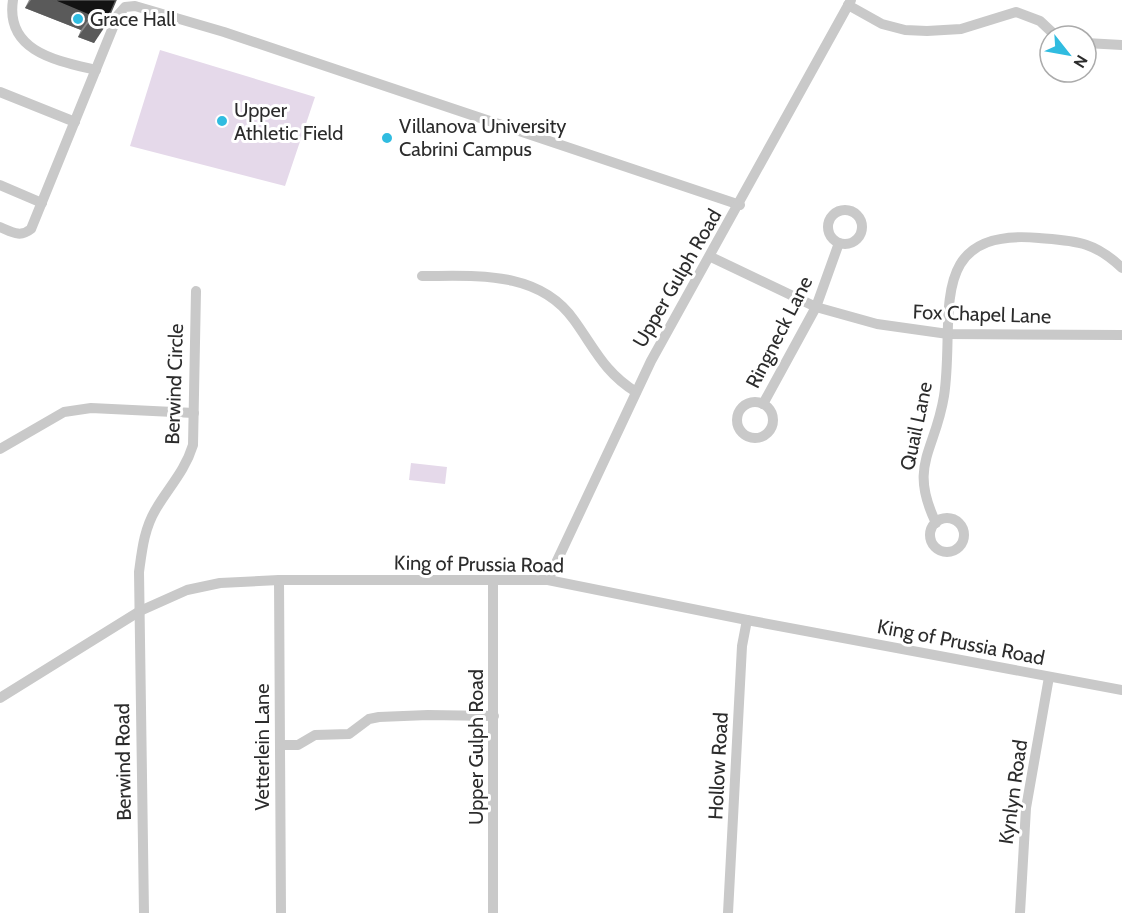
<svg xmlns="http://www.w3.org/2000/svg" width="1122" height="913" font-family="Cabin,sans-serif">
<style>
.garden{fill:#e5d9ea}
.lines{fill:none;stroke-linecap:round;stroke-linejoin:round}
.minor{stroke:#c9c9c9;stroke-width:10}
.wall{fill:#898989}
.shaded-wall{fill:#5a5a5a}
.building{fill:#131313;stroke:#5a5a5a;stroke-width:1.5}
.poi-dot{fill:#30bce0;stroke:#fff;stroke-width:2}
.labels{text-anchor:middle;stroke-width:6;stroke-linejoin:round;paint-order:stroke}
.poi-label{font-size:20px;fill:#2c2c2c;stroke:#fff;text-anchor:start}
.street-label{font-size:20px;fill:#2c2c2c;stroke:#fff}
</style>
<rect width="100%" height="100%" fill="#fff"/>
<!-- garden -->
<g class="garden">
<polygon points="160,50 315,97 285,186 130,146"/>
<polygon points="411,463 447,467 445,484 409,480"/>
</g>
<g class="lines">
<!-- minor -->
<g class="minor">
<path d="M 13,0 C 5,52 58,61 96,70"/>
<polyline points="848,5 882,24 905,30 927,31 961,29 1016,12 1040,21 1056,36"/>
<polyline points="1086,43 1122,45"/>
<polyline points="0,92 75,122"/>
<polyline points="0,185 42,203"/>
<circle cx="845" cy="227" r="17"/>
<path d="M 0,227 C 12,232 20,238 31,229 L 118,15 L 125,7 L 135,6 L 224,32 L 740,205"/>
<polyline points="711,257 816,307 877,324 948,334 1122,335"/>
<path d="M 422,276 C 476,276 539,270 574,320 C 595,349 604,372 636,392"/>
<circle cx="755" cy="420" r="18"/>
<polyline points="763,404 816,307 839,243"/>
<polyline points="0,449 64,412 91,408 194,413"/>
<circle cx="947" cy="535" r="17"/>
<path d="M 936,523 C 908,465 935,452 944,396 C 956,319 923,227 1039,238 C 1076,241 1094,241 1122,268"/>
<polyline points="279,580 281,913"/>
<polyline points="493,580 493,913"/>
<polyline points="548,580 651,361 851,0"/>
<polyline points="0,698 140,611 187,590 220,583 279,580 548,580 747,620 1122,690"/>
<polyline points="280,745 298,745 315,735 349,734 369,719 379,717 428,715 494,716"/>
<path d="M 144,913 L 139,572 C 142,550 144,529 156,509 C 169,487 185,471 193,445 L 196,291"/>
<polyline points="728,913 742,646 747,620"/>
<polyline points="1020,913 1026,808 1049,677"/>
</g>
</g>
<!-- wall -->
<polygon class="wall" points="29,0 116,0 94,43 78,37 81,30 25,8"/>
<!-- shaded-wall -->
<g class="shaded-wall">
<polygon points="31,0 53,0 91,16 81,30 25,8"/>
<polygon points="89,22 104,28 94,43 78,37"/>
</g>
<!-- building -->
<polygon class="building" points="53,0 116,0 104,28 89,22 91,16"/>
<!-- markers -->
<g class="poi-dot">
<circle cx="78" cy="19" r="6"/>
<circle cx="222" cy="121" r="6"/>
<circle cx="387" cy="138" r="6"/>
</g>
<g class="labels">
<!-- poi labels -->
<g class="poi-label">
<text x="90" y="26">Grace Hall</text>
<text x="234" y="117">Upper<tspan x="234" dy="23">Athletic Field</tspan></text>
<text x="399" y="133">Villanova University<tspan x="399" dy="23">Cabrini Campus</tspan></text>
</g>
<!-- street labels -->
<g class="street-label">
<text transform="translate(677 278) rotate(-60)" y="7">Upper Gulph Road</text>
<text transform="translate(982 314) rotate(2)" y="7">Fox Chapel Lane</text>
<text transform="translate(779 332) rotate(-63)" y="7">Ringneck Lane</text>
<text transform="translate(174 384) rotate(-88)" y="7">Berwind Circle</text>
<text transform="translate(916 426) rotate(-78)" y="7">Quail Lane</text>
<text transform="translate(479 564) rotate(1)" y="7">King of Prussia Road</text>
<text transform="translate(961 642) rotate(11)" y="7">King of Prussia Road</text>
<text transform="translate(262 747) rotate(-90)" y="7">Vetterlein Lane</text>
<text transform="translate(476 747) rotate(-90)" y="7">Upper Gulph Road</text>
<text transform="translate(123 762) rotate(-91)" y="7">Berwind Road</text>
<text transform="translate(718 766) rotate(-87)" y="7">Hollow Road</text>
<text transform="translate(1013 792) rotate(-82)" y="7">Kynlyn Road</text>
</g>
</g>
<!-- north arrow -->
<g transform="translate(1068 54) rotate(121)"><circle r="28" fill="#ffffff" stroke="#ababab" stroke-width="1.5"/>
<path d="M0-4.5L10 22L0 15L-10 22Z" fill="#30bce0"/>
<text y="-9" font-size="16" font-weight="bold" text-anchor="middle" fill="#2c2c2c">N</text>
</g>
</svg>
